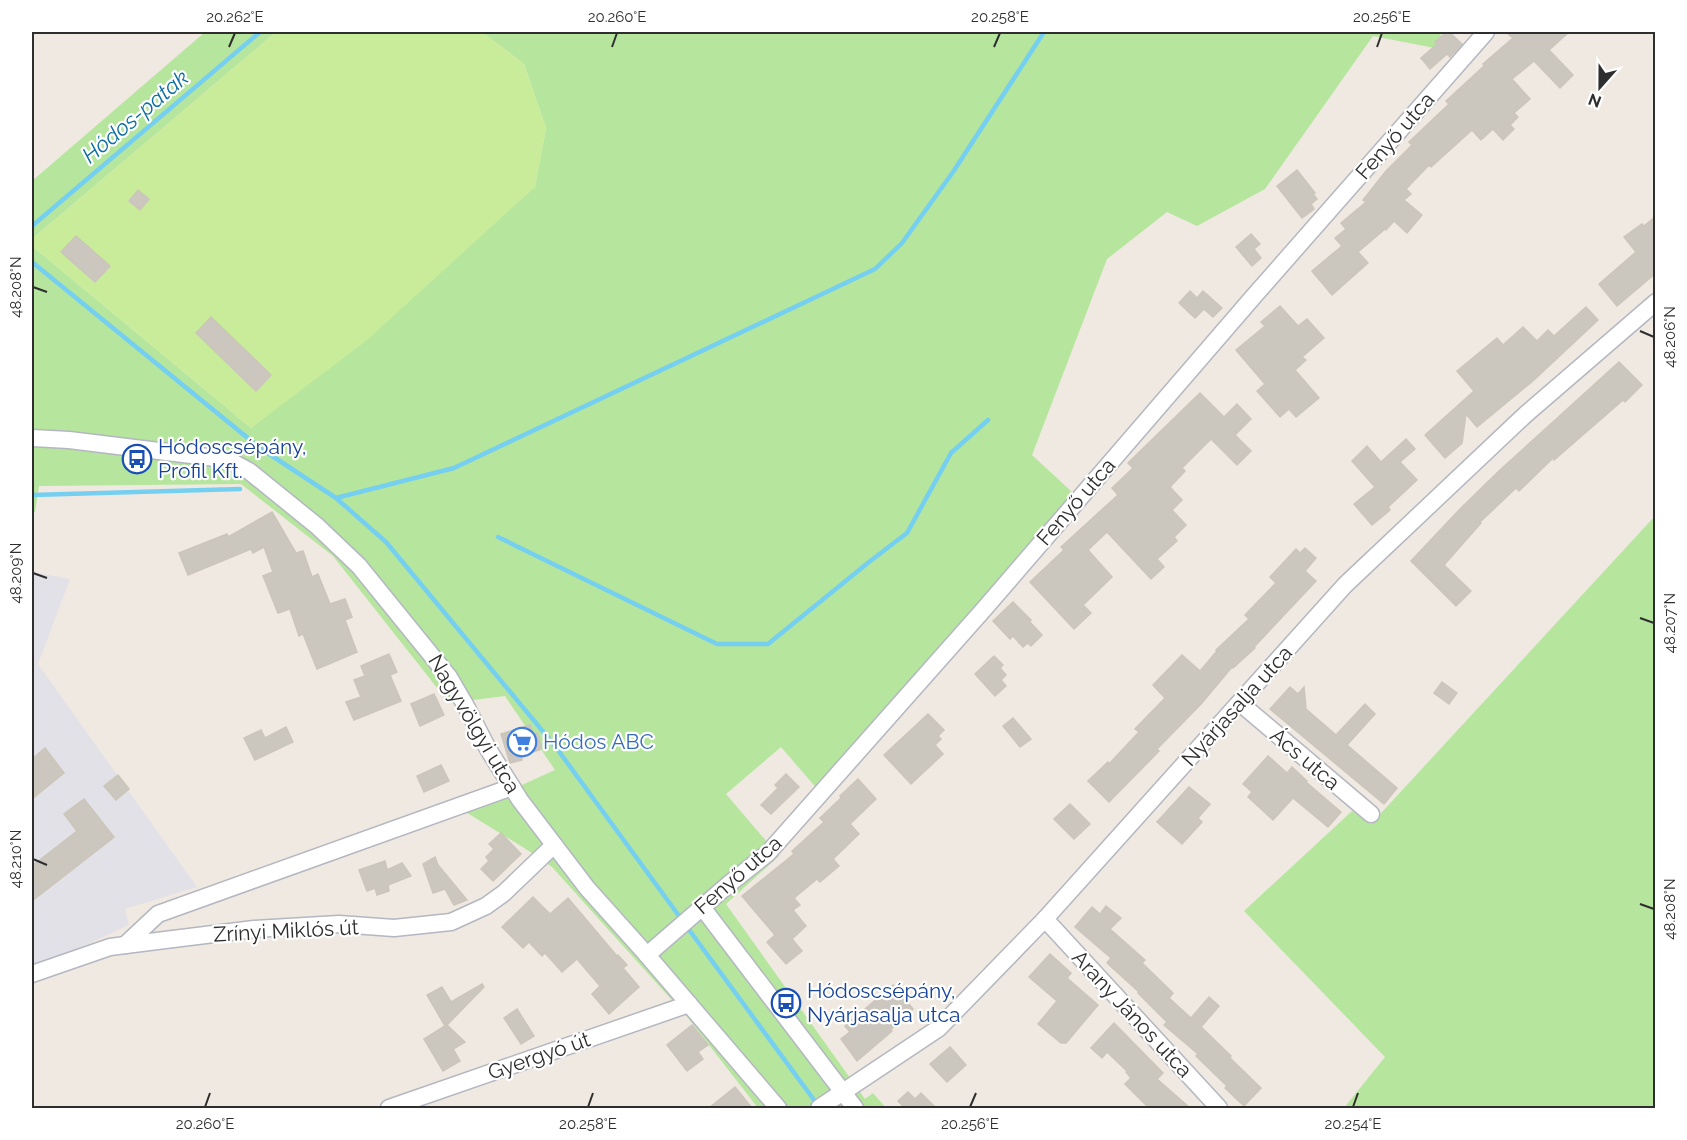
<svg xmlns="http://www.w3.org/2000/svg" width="1687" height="1140" font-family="Raleway,sans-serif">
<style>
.industrial{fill:#e3e1e8}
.green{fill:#b6e59e}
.pitch{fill:#c9ec9a}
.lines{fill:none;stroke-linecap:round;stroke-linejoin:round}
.stream{stroke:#75cff0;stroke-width:4.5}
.building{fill:#cbc7bf;stroke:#cbc5ba;stroke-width:1.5}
.minor-casing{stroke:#b4b7c1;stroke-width:19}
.minor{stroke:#fff;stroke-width:16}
.ticks{fill:none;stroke:#2e2e2e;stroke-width:2}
.labels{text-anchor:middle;stroke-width:4.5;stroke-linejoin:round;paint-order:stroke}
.street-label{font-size:21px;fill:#2e2e2e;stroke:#fff}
.transit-label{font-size:21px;fill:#164399;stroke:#fff;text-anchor:start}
.shop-label{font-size:21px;fill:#366cbe;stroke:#fff;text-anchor:start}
.water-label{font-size:22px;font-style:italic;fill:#0d6fa3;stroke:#fff}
.neatline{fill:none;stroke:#2e2e2e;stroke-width:2}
.ticks-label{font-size:15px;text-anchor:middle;fill:#2e2e2e}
</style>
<rect width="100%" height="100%" fill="#efe9e1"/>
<!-- industrial -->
<polygon class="industrial" points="32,572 70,579 38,664 197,887 125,909 129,925 32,970"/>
<!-- green -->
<g class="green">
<polygon points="205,32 276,32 32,239 32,181"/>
<polygon points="482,32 1442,32 1435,48 1373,36 1265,189 1197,226 1167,212 1107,259 1032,455 1085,504 825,798 781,747 726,794 779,856 726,904 865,1099 873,1093 886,1108 758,1108 688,1018 552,867 529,851 464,811 555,770 505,696 449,703 333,556 241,484 39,486 35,512 32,512 32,246 251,428 535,187 546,128 524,64"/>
<polygon points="1655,516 1655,1108 1344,1108 1385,1057 1244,911 1352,811 1371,824"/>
</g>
<!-- pitch -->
<polygon class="pitch" points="276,32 482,32 524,64 546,128 535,187 366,341 251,428 32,246 32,239"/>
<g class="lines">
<!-- stream -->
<g class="stream">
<polyline points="32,226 260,32"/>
<polyline points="32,262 260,448 336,498 386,542 555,746 682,920"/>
<polyline points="32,495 240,489"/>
<polyline points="336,498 454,468 875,269 902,243 953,172 1044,32"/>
<polyline points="498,537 717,644 768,644 869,562 907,533 951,453 988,420"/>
<polyline points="687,927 817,1104"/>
</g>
</g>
<!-- building -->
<g class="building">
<polygon points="1446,32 1449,32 1462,44 1450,57 1447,54 1430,69 1421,58 1437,44 1435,42"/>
<polygon points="1506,32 1569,32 1549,50 1573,75 1560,88 1534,61 1512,79 1530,99 1514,113 1518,117 1510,125 1514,129 1503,140 1493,129 1481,140 1472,130 1431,167 1429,165 1406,189 1411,194 1404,200 1422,215 1407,233 1394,221 1386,230 1385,229 1358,252 1368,263 1332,295 1312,271 1342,246 1335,238 1346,229 1341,223 1366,202 1363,200 1386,171 1412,145 1409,142 1449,104 1446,101 1484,66 1483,64 1513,38"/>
<polygon points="1297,170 1315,193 1313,194 1317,199 1311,204 1314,209 1302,218 1277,186"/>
<polygon points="138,190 149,199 140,210 129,201"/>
<polygon points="1656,216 1656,273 1617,306 1599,284 1636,252 1624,237 1642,224 1644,226"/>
<polygon points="1251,234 1260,244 1254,249 1261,258 1252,266 1236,247"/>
<polygon points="76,236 110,266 95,282 61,252"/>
<polygon points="1190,291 1197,298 1203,291 1222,308 1213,317 1204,309 1195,318 1179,303"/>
<polygon points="1280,306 1298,326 1307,319 1324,338 1302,357 1306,360 1295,370 1319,398 1296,417 1289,409 1280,417 1257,391 1265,384 1236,350 1265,326 1261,322"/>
<polygon points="1586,307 1598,320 1534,380 1477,427 1466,414 1462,443 1445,458 1425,435 1474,391 1457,371 1497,338 1503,345 1523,327 1537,341 1548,330 1554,336"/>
<polygon points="211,317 271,375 256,391 196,333"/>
<polygon points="1619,362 1642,385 1625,402 1623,400 1554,460 1553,458 1519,491 1516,488 1480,522 1481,523 1444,565 1471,591 1456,606 1411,561 1461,508 1500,470"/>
<polygon points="1200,393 1224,417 1237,404 1251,419 1235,435 1251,451 1237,465 1211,439 1182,468 1185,471 1170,487 1182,500 1172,510 1186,525 1174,537 1177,541 1157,559 1164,567 1151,579 1107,532 1088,550 1112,577 1083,605 1091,613 1074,629 1030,582 1064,550 1061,547 1118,495 1112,488 1133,468 1128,463"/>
<polygon points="1406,439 1415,449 1400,462 1417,480 1388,507 1390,510 1372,525 1354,504 1375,487 1352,461 1367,446 1381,462"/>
<polygon points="272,512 296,553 303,551 312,577 318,574 330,604 345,599 352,617 345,620 357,652 317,669 303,634 299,636 290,609 278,613 263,576 273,572 264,547 253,553 251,549 188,575 179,553 227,534 228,537"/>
<polygon points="1305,548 1316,558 1305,571 1316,581 1254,647 1255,648 1233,668 1232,667 1201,704 1157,749 1159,751 1109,802 1088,781 1108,762 1109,764 1139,732 1135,729 1165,698 1153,685 1182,655 1200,671 1217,651 1216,650 1249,619 1245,615 1276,583 1270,577 1296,549 1300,553"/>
<polygon points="1013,602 1031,620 1029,621 1042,635 1031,646 1028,643 1023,647 1013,636 1010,639 993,621"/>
<polygon points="389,654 397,672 390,675 401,701 354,720 346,702 361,697 354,680 365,676 361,666"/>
<polygon points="994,656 1003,665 1000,668 1006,675 1001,680 1006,686 995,696 975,674"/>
<polygon points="1442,682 1457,693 1449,704 1434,693"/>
<polygon points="1290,687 1298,694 1304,687 1306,709 1336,735 1365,704 1375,714 1347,745 1397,788 1384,804 1270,709"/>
<polygon points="434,694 444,715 420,726 411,704"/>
<polygon points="928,714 944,730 938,736 941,739 935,745 943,754 911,784 884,755"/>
<polygon points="1013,718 1031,739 1020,747 1003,726"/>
<polygon points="530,725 533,734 537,733 542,749 521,756 522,760 510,763 501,734"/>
<polygon points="286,727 293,742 255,760 244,738 261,730 265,738"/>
<polygon points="45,748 64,773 32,799 32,759"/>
<polygon points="1268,756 1287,773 1292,767 1307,781 1306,782 1341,812 1328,827 1293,798 1273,820 1248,797 1252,792 1243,784"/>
<polygon points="441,765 449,781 424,792 417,776"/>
<polygon points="786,774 799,787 771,814 761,805 778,788 775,785"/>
<polygon points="118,775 129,789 116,800 104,786"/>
<polygon points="858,779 876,799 850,824 859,834 833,859 839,866 820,882 817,879 794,898 800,905 793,910 806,926 792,939 802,951 786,964 767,942 775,935 742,896 794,854 792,851 824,822 820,818 841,798 840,796"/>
<polygon points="1189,787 1210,804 1198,818 1202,822 1182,844 1157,822"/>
<polygon points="84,799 114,837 32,901 32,866 77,831 64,814"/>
<polygon points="1070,804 1090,824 1074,839 1054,819"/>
<polygon points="501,833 521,854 493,881 481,869 489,861 486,857 494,849 489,844"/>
<polygon points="435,857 438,865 467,900 454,905 445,889 433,893 423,864"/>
<polygon points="385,861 387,870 402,863 411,876 388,885 389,891 377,895 375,888 367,891 359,870"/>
<polygon points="533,897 550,914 568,898 617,956 618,955 627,965 623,968 639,987 609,1014 592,994 600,986 577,959 562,972 545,953 542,956 529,942 523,948 502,927"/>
<polygon points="1106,906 1121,918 1110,929 1145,960 1142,963 1173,993 1169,998 1191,1018 1209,997 1219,1006 1201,1027 1231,1056 1230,1058 1261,1088 1244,1106 1225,1088 1227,1086 1196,1056 1198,1054 1164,1025 1167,1022 1138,993 1139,992 1107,963 1111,958 1075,927 1092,907 1100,914"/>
<polygon points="1050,954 1071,973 1067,978 1098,1005 1066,1043 1061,1043 1038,1024 1057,1001 1029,977"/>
<polygon points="482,984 484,987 447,1025 465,1042 453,1049 460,1061 443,1071 424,1039 445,1026 427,995 442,987 451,1002"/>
<polygon points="893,985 913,1009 891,1029 892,1031 857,1061 841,1039 850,1032 845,1026"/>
<polygon points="517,1009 534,1036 521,1044 504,1018"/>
<polygon points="1114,1023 1163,1073 1157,1079 1190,1108 1149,1108 1125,1084 1131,1078 1126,1072 1127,1071 1107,1052 1102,1058 1091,1048"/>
<polygon points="692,1025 708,1045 698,1052 703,1059 687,1071 667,1045"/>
<polygon points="950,1047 966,1065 947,1082 930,1064"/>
<polygon points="735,1087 752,1108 709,1108"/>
<polygon points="908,1092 915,1099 921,1093 936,1108 905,1108 898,1101"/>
</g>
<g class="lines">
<!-- minor casing -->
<g class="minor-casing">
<g id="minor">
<polyline points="32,438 69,440 216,458 234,463 249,471 317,526 359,566 449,677 467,708 488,749 520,800 587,888 647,955 778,1108"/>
<polyline points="1240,703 1371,814"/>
<polyline points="702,907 855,1108"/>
<polyline points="1045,919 1219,1108"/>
<polyline points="125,945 158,914 512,787"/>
<polyline points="647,955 729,884 768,853 985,608 1254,296 1486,32"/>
<polyline points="32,974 110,947 165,940 254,929 339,924 394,928 451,922 486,906 504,893 554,845"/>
<polyline points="389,1108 689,1004"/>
<polyline points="819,1108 939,1028 1045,919 1345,585 1525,415 1656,302"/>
</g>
</g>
<!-- minor -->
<use href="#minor" class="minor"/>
</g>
<!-- ticks -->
<path class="ticks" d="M 229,47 L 235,33M 612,47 L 617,33M 994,47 L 1000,33M 1377,47 L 1382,33M 33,287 L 47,292M 1640,331 L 1654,337M 33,573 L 47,578M 1640,618 L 1654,623M 33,859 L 47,865M 1640,904 L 1654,909M 205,1107 L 210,1093M 588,1107 L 593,1093M 970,1107 L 976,1093M 1353,1107 L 1358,1093"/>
<!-- icons -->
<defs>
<g id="bus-ring" transform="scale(1.5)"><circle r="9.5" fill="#fff" stroke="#1a4fb4" stroke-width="1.5"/><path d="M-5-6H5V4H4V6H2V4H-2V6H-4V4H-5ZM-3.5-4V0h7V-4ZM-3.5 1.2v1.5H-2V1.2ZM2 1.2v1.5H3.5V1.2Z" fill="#1a4fb4"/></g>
<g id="supermarket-ring" transform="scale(1.5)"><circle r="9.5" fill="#fff" stroke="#3f7fe0" stroke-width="1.5"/><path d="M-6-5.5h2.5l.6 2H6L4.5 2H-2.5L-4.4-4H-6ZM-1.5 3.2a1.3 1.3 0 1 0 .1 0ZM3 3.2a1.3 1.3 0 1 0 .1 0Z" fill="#3f7fe0"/></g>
</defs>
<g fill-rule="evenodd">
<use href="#bus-ring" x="137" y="459"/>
<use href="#supermarket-ring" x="522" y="742"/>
<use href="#bus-ring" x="786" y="1003"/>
</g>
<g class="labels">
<!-- street labels -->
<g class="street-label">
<text transform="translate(1395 136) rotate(-49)" y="7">Fenyő utca</text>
<text transform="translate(1076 502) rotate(-49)" y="7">Fenyő utca</text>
<text transform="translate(1237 706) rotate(-48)" y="7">Nyárjasalja utca</text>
<text transform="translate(474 724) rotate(59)" y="7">Nagyvölgyi utca</text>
<text transform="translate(1305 759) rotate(40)" y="7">Ács utca</text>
<text transform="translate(738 875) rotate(-41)" y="7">Fenyő utca</text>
<text transform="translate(286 931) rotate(-3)" y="7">Zrínyi Miklós út</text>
<text transform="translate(1132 1014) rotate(47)" y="7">Arany János utca</text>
<text transform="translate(539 1056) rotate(-19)" y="7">Gyergyó út</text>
</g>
<!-- transit labels -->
<g class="transit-label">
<text x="158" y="454">Hódoscsépány,<tspan x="158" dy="24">Profil Kft.</tspan></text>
<text x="807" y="998">Hódoscsépány,<tspan x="807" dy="24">Nyárjasalja utca</tspan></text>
</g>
<!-- shop labels -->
<g class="shop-label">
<text x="543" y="749">Hódos ABC</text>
</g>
<!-- water labels -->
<g class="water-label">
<text transform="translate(135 116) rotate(-40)" y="8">Hódos-patak</text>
</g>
</g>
<!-- border -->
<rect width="1687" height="1140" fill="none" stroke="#ffffff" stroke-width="66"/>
<!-- north arrow -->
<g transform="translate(1600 87) rotate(201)" stroke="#ffffff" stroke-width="4.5" paint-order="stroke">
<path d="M0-4.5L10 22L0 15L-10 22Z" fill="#2e2e2e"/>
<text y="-9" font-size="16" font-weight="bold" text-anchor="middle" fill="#2e2e2e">N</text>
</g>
<rect x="33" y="33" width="1621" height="1074" class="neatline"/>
<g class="ticks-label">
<text x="235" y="22">20.262°E</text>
<text x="617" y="22">20.260°E</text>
<text x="1000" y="22">20.258°E</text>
<text x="1382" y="22">20.256°E</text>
<text transform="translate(16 287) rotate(-90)" y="5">48.208°N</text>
<text transform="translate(1670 337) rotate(-90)" y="5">48.206°N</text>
<text transform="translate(16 573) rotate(-90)" y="5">48.209°N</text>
<text transform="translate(1670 623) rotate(-90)" y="5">48.207°N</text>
<text transform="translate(16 859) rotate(-90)" y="5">48.210°N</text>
<text transform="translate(1670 909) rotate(-90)" y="5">48.208°N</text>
<text x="205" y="1129">20.260°E</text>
<text x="588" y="1129">20.258°E</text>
<text x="970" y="1129">20.256°E</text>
<text x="1353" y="1129">20.254°E</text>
</g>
</svg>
